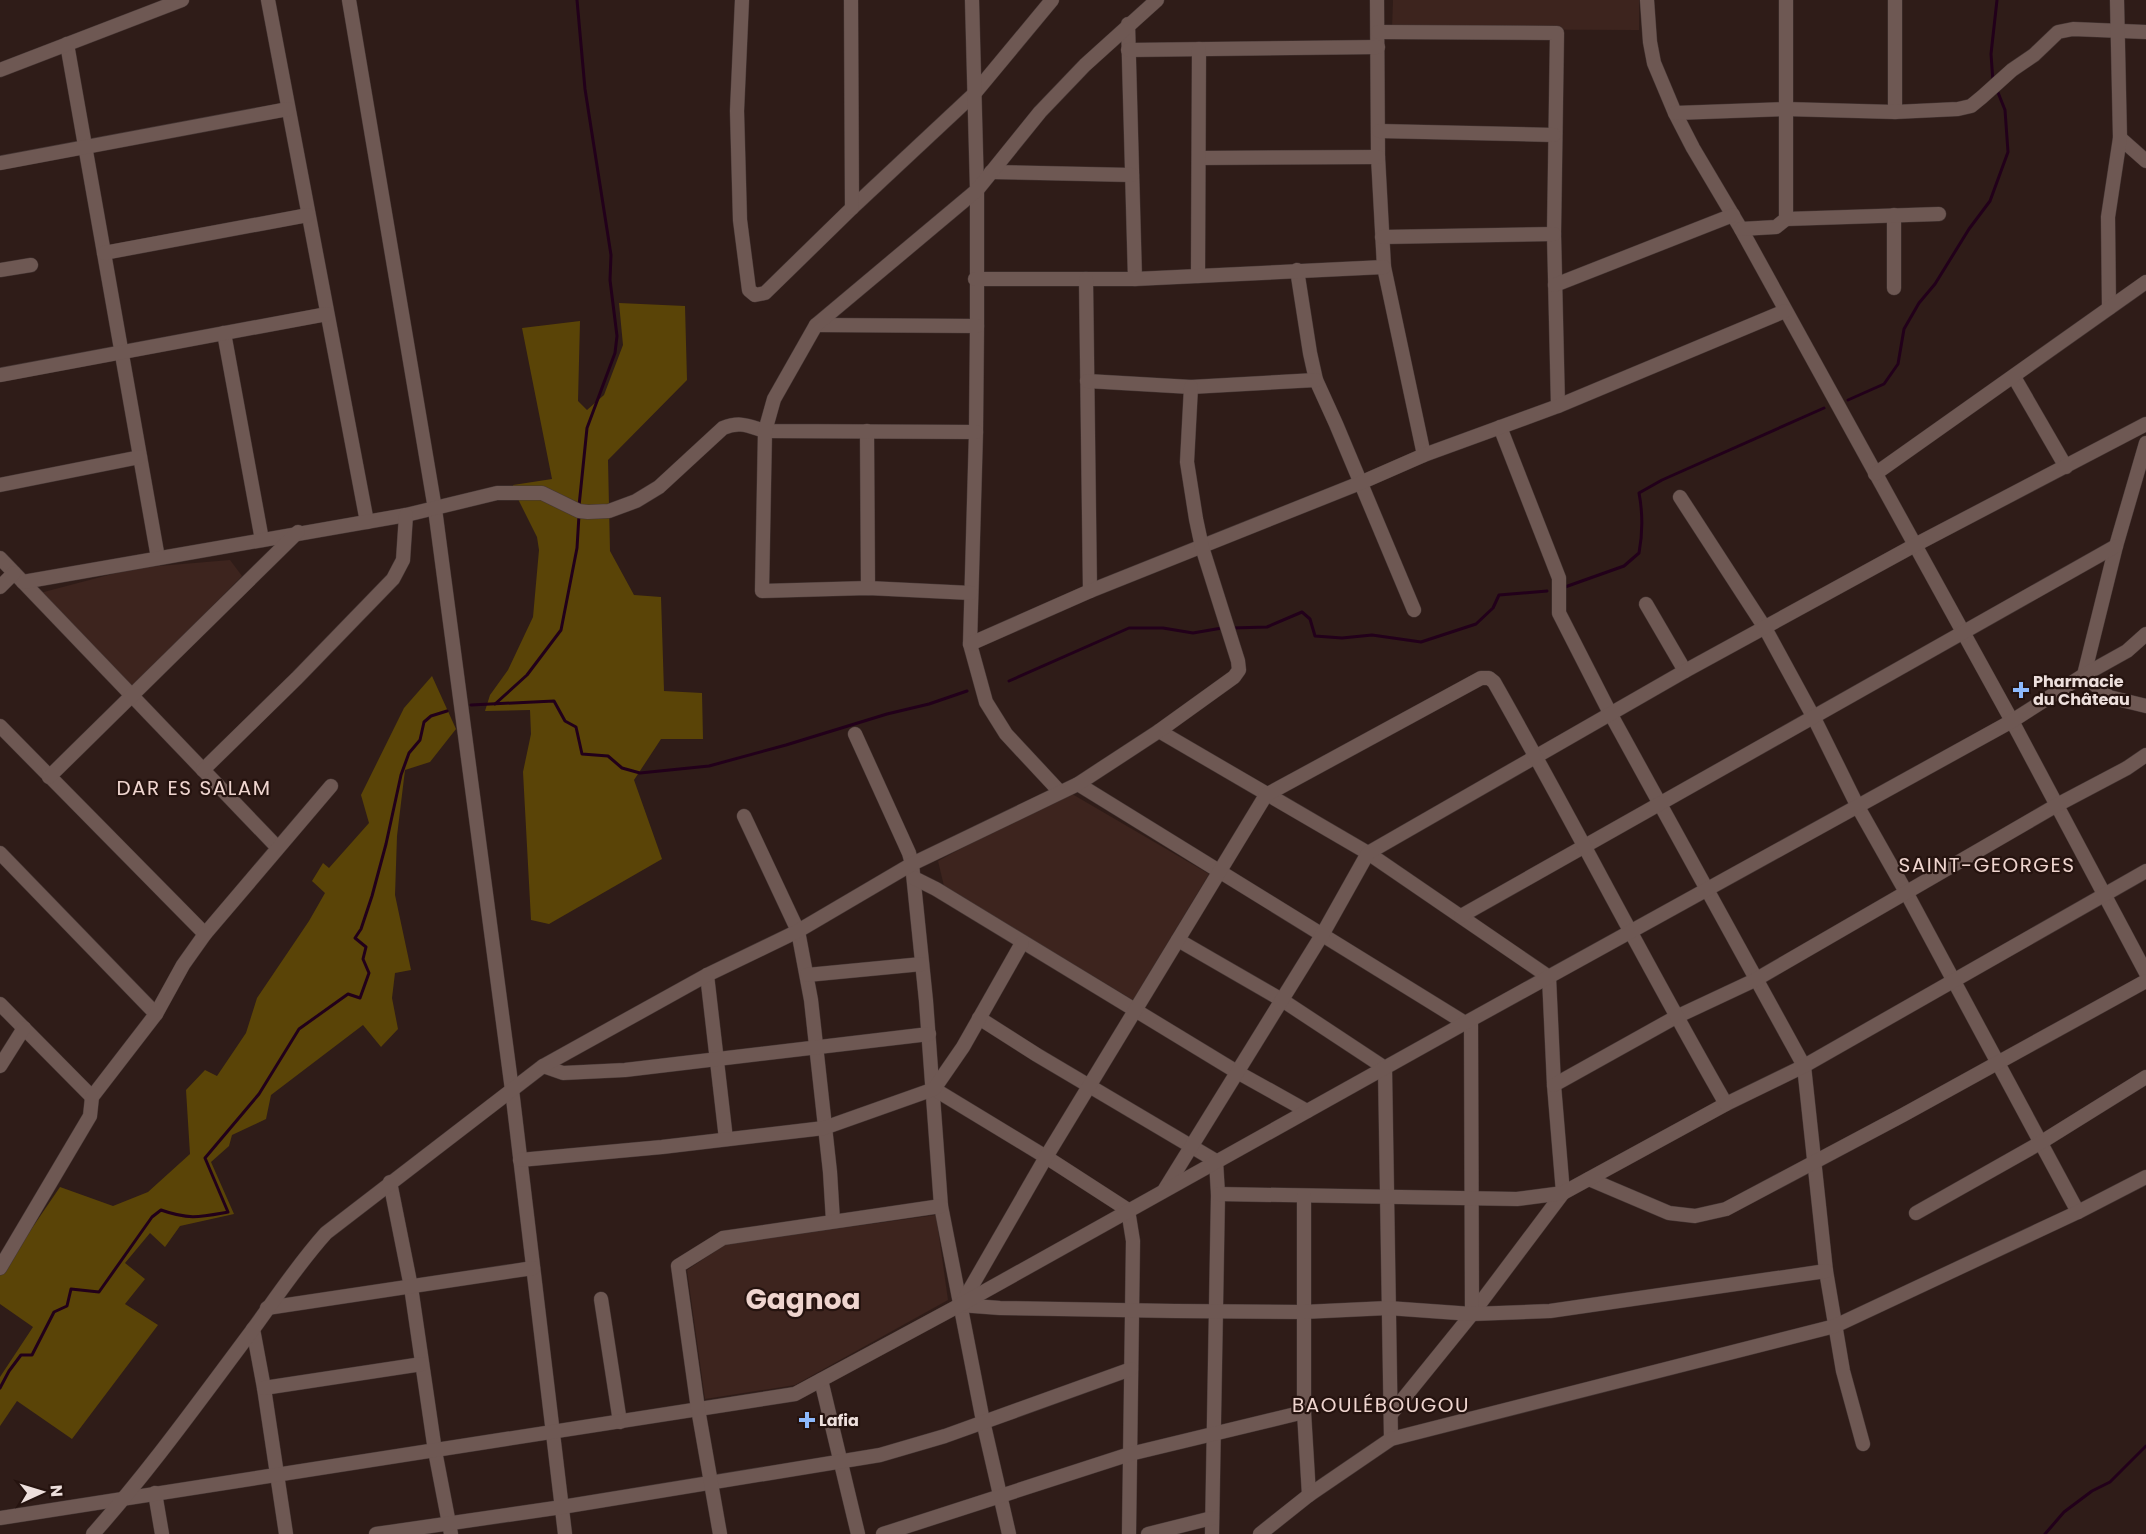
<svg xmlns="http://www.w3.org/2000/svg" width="2146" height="1534" font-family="Poppins,sans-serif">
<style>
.built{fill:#3d241e}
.green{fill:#5a4407}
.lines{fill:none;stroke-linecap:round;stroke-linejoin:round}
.stream{stroke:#22001a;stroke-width:3}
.minor-casing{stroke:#453634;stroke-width:15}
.minor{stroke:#6e5853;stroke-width:14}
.poi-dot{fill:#8db9fc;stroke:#25130f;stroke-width:2}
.labels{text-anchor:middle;stroke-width:4.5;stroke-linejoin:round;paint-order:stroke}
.poi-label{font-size:16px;font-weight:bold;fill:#eddfdc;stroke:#25130f;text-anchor:start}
.quarter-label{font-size:20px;letter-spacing:1.5px;fill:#efd5cf;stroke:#25130f}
.town-label{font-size:28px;font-weight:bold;fill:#efd5cf;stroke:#25130f}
</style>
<rect width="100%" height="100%" fill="#2f1c18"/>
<!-- built -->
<g class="built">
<polygon points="1393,0 1639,0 1639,30 1392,29"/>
<polygon points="230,560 242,576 131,688 40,593 135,568"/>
<polygon points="1067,791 1209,874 1133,1000 944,886 938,861"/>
<polygon points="936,1215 948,1300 795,1385 705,1399 687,1270 726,1244"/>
</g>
<!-- green -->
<g class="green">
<polygon points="619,303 685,306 687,380 608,460 610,551 634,595 661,597 664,691 702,693 703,739 661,739 634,780 662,859 549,924 531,920 523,772 531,734 530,710 485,711 490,695 508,670 533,617 539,550 537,537 514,491 513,485 552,479 522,328 580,321 578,401 587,410 604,395 623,345"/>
<polygon points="432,676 456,729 430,762 405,770 397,836 395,895 411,970 395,973 392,998 398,1029 381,1047 363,1025 271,1095 266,1119 232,1135 229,1146 211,1162 234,1214 180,1226 165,1247 150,1233 125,1263 145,1279 125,1304 158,1325 72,1439 17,1401 0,1426 0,1377 33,1327 0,1304 0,1275 60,1187 113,1206 148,1192 190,1154 186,1090 205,1070 217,1076 246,1033 257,998 309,921 325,893 312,881 323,863 329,868 369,823 361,795 404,708"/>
</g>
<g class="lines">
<!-- stream -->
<g class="stream">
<polyline points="577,0 585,89 611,255 610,280 617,336 615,353 587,428 579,506"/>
<polyline points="1993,82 1991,54 1997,0"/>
<polyline points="1848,400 1884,384 1898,364 1904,329 1919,303 1935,284 1969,229 1990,201 2008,152 2005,110 1997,90"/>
<path d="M 1565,587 L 1624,566 L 1639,553 C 1643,532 1643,514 1639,493 L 1662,480 L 1824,408"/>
<polyline points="1232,628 1267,627 1302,612 1310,619 1315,636 1342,638 1372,635 1421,642 1476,624 1493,608 1499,595 1547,591"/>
<polyline points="1009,681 1129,628 1163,628 1193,633 1222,628"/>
<polyline points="495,704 527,675 561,630 577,548 579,515"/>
<polyline points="471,705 554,701 565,721 576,727 582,754 608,756 622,768 640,773 709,766 786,745 887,714 929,704 967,691"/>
<path d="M 0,1388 L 9,1371 L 21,1355 L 32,1355 L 54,1312 L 67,1306 L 71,1289 L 99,1292 L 152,1217 L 161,1210 C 189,1220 200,1217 228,1212 L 205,1158 L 259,1094 L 299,1029 L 348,994 L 360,998 L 369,973 L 363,959 L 366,947 L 355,938 L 361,929 L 372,896 L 386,844 L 401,775 L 409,753 L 420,740 L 424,722 L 431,716 L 447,711"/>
<polyline points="2045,1534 2064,1512 2092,1491 2110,1482 2146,1446"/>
</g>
<!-- minor casing -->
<g class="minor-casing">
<g id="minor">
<polyline points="268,0 367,522"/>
<polyline points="349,0 435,509 512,1090 565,1534"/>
<polyline points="742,0 737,111 740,220 749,290 755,295 765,293 852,208 974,94 1052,0"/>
<polyline points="851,0 852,208"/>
<polyline points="972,0 977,190 977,326 976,432 970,644 986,702 1006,734 1060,792"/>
<polyline points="1377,0 1378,157 1384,267 1424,455"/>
<polyline points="1647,0 1650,42 1654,63 1675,113 1693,148 1741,229 2012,721 2146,973"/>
<polyline points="1895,0 1895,112"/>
<polyline points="1128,24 1135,279"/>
<polyline points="1378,32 1557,33 1554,234 1558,406"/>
<polyline points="67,44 158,558"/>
<polyline points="1128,50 1378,47"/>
<polyline points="0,70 182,0"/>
<polyline points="1675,113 1785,109 1895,112 1958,109 1971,106 1982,97 2012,70 2034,55 2058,32 2073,29 2146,32"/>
<polyline points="1379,131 1554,135"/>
<polyline points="2120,138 2146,161"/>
<polyline points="1199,158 1378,157"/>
<polyline points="0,163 288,109"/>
<polyline points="991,172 1132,175"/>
<polyline points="1894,215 1894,288"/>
<polyline points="1786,219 1939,214"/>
<polyline points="1741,229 1776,227 1786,219 1786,0"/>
<polyline points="1382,237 1554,234"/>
<polyline points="104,253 308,215"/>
<polyline points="0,270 31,265"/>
<polyline points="1297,270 1310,353 1316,380 1336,424 1414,610"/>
<polyline points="1198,276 1199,49"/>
<polyline points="975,279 1135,279 1384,267"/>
<polyline points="1086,279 1090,591"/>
<polyline points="1555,285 1733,215"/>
<polyline points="2109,308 2108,217 2120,138 2117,0"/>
<polyline points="816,325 977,326"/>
<polyline points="224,333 262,540"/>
<polyline points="0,375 327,314"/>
<polyline points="2014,377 2066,467"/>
<polyline points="1087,381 1191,387 1316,380"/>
<polyline points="1500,427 1559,578 1559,613 1610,713 1804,1066 1826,1271 1843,1371 1863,1444"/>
<polyline points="867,431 868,588"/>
<polyline points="2146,443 2116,546 2084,675 2109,697 2146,706"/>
<polyline points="1875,474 2146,282"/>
<polyline points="0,485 140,457"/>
<polyline points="1680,497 1765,628 1814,718 1858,807 1906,892 2078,1212"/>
<polyline points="0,558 277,847"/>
<path d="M 23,582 L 406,515 L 497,493 L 542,493 L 579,511 L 588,512 L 609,511 L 636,501 L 659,487 L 723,428 C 740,421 748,426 765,431 L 976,432"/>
<polyline points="0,587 14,573"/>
<polyline points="971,593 868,588 762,591 765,431 774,399 816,325 977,190 1040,112 1085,65 1157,0"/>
<polyline points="1646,604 1685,671"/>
<polyline points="970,644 1090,591 1360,483 1424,455 1558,406 1785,311"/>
<polyline points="0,726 205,934"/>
<polyline points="1159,731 1368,853 1549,977 1554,1085 1563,1193 1472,1314 1391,1414"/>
<polyline points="855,734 909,853 912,864 926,1001 941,1206 983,1421 1009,1534"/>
<polyline points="203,770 297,678 393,579 403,560 406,515"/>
<polyline points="49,777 298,532"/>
<polyline points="1078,784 1465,1023"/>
<polyline points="744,816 798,931 811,1000 830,1172 833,1221"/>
<polyline points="0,853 156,1014"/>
<polyline points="914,878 936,889 1237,1072 1307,1111"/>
<polyline points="1461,916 2116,546"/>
<polyline points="1178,940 1282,1000 1385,1068 1391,1439"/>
<polyline points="707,975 726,1139"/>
<polyline points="807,975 922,964"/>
<polyline points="0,1004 92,1097"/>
<polyline points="979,1018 1037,1055 1216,1161 1218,1194 1212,1534"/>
<polyline points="1471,1021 1472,1314"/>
<polyline points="0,1066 24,1028"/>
<polyline points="543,1066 563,1073 625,1070 929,1034"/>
<polyline points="1554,1085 1676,1017 1755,980 2057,805 2127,768 2146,755"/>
<polyline points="934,1089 1046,1157 1128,1210 1133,1241 1129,1534"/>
<polyline points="520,1160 662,1147 824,1128 934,1089 963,1047 1022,943"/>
<polyline points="1589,1179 1669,1213 1695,1216 1726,1209 1903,1115 2146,981"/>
<polyline points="390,1182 411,1287 435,1451 451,1534"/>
<polyline points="1165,1189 1322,935 1368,853 1685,671 1915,545 2146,424"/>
<polyline points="1218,1194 1517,1199 1563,1193 1726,1104 1804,1066 2146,871"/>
<polyline points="1304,1196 1304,1412 1309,1495"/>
<polyline points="1916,1213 2040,1143 2146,1077"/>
<polyline points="0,1268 90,1116 92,1097 156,1014 183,965 205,934 331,786"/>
<polyline points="601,1299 620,1422"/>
<path d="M 962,1303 L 1046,1157 L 1266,795 L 1481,678 L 1489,678 L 1494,682 C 1573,821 1646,965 1726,1104"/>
<polyline points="960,1305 1000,1308 1175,1311 1303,1312 1388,1308 1472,1314 1550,1311 1826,1271"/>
<polyline points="267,1308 533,1268"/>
<polyline points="253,1329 264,1388 286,1534"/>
<polyline points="821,1380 858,1534"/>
<polyline points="264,1388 422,1364"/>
<polyline points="155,1493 162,1534"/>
<polyline points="0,1518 795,1394 960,1305 1465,1023 2012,721 2084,675 2127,651 2146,634"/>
<path d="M 93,1534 C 150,1470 200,1400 251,1332 C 276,1298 298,1264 326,1233 L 543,1066 L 707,975 L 798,931 L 912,864 L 1078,784 L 1159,731 L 1234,677 L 1239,670 L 1238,661 L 1202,547 L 1196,519 L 1187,462 L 1191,387"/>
<polyline points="376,1534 562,1507 880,1455 945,1436 1131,1369"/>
<polyline points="720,1534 698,1409 678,1266 723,1238 941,1206"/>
<polyline points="883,1534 1130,1454 1304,1412"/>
<polyline points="1148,1534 1212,1518"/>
<polyline points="1260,1534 1309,1495 1391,1439 1835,1326 2078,1212 2146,1177"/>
</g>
</g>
<!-- minor -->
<use href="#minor" class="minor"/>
</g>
<!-- markers -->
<g class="poi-dot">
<path d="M2018 681h6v6h6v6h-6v6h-6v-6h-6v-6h6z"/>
<path d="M804 1411h6v6h6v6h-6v6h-6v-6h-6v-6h6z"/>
</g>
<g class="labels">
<!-- poi labels -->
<g class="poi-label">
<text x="2033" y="687">Pharmacie<tspan x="2033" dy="18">du Château</tspan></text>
<text x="819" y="1426">Lafia</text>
</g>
<!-- quarter labels -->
<g class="quarter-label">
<text x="194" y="795">DAR ES SALAM</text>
<text x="1987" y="872">SAINT-GEORGES</text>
<text x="1381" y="1412">BAOULÉBOUGOU</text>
</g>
<!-- town labels -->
<g class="town-label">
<text x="803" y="1309">Gagnoa</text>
</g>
</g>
<!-- north arrow -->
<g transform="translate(42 1492) rotate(86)" stroke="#25130f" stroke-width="4.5" paint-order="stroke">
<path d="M0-4.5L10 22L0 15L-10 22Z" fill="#eddfdc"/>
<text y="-9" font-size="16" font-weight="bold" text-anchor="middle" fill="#eddfdc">N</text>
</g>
</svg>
